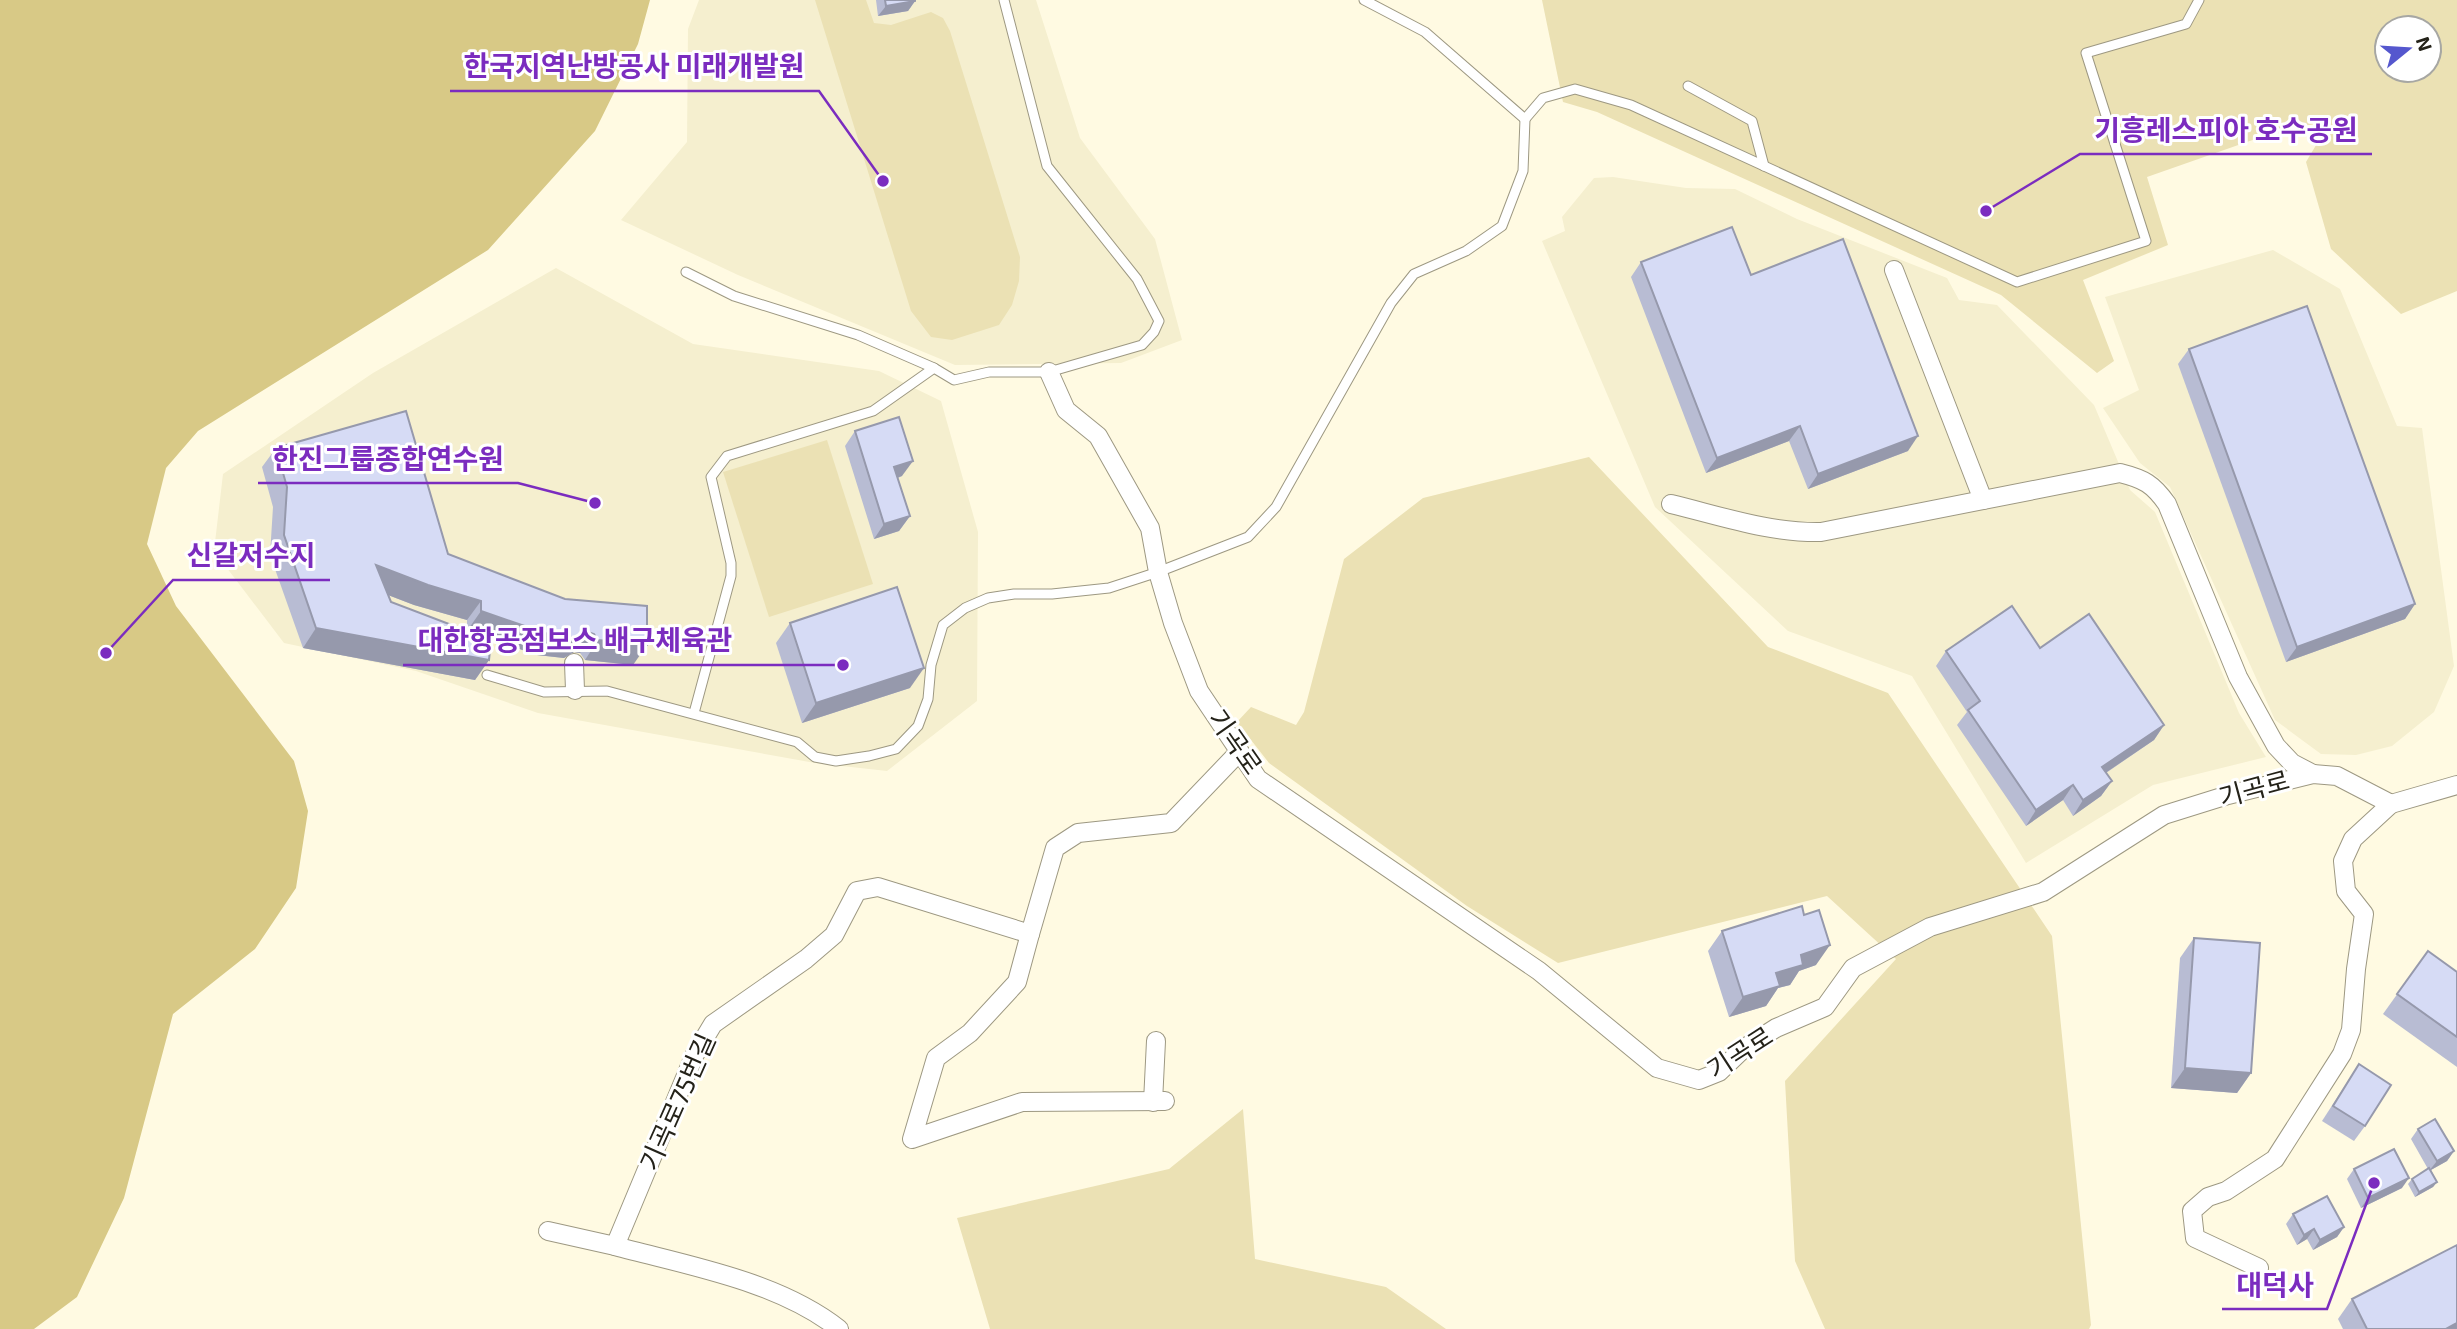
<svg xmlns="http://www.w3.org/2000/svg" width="2457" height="1329" font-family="'Exo 2','Noto Sans KR',sans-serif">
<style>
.built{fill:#f5efcf}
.green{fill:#ebe1b4;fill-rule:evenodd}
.water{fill:#d8c986}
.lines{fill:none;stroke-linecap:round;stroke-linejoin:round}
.lane-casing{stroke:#9d9882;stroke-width:11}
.street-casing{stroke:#9d9882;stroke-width:20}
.lane{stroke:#fff;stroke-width:9}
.street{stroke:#fff;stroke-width:18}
.wall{fill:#b8bcd3}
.shaded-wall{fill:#9699ac}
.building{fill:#d6dbf5;stroke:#9699ac;stroke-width:2}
.labels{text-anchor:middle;stroke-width:6;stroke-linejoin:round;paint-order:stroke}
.street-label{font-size:26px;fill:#242219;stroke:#fff}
.leader{fill:none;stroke:#7b2cbf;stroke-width:2.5}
.callout-dot{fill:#7b2cbf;stroke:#fff;stroke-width:2.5}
.callout-label{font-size:28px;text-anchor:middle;font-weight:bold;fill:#7b2cbf;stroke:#fff;stroke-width:6;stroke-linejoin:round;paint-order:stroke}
</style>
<rect width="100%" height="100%" fill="#fffae2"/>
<!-- built -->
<g class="built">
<polygon points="699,0 1036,0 1080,138 1155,239 1182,340 1121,363 955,365 738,275 621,220 687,142 688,29"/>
<polygon points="1613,177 1686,188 1735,189 1797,219 1947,278 1959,300 1997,305 2094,405 2130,490 2155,512 2239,713 2266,757 2153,785 2026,863 1912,676 1788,631 1655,507 1542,241 1565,231 1562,217 1594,178"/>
<polygon points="2273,250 2340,289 2397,426 2422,428 2454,666 2434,712 2392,746 2356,755 2321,754 2275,720 2170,487 2140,463 2103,408 2139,390 2105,297"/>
<polygon points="556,268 693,344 879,371 941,401 978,532 977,701 887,771 815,763 538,713 416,671 284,643 214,551 223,474 373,373"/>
</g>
<!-- green -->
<g class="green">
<polygon points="815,0 866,0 874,23 891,25 931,12 943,18 950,31 1020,257 1019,281 1012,305 999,325 952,340 931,337 911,311"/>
<path d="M 1542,0 L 2457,0 L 2457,291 L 2401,314 L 2331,249 L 2306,162 L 2331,120 L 2264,136 L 2147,177 L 2168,245 L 2083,280 L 2114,361 L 2097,373 L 2001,295 L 1597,112 L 1563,102 ZM 2387,28 L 2429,28 L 2429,70 L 2387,70 Z"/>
<polygon points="827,440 873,584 769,617 723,472"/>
<polygon points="1589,457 1768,647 1888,693 2052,936 2091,1325 2089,1329 1825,1329 1795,1261 1785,1081 1896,959 1827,896 1558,963 1467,906 1269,763 1237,722 1251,707 1296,725 1304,712 1344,559 1423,498"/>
<polygon points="1243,1109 1255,1259 1386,1287 1446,1329 990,1329 957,1218 1169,1169"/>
</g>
<!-- water -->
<polygon class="water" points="0,0 650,0 638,44 595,131 488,250 198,431 166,468 147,544 176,606 294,761 308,811 296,888 255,949 173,1014 124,1198 77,1297 34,1329 0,1329"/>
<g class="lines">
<!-- lane casing -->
<g class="lane-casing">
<g id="lane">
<polyline points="1364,0 1425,32 1525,119 1543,98 1575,89 1631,105 2017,282 2146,241 2086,53 2186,24 2199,0"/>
<polyline points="1688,86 1752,121 1764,166"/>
<polyline points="686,272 734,296 858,335 934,368"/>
<polyline points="487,675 544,692 607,691 797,742 815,757 836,761 869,756 896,749 918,726 928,699 931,665 943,625 965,608 988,598 1014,594 1052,594 1109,588 1158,572 1248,537 1276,507 1391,303 1414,274 1466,251 1502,226 1523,171 1525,119"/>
<polyline points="694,713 731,576 731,563 711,477 727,456 873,411 934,368 954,380 989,372 1049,372 1142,345 1154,332 1159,321 1137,279 1047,166 1004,0"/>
</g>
</g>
<!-- street casing -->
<g class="street-casing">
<g id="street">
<polyline points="1894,270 1983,500"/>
<polyline points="1049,372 1066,410 1098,436 1150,528 1158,572 1173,623 1199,691 1258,779 1539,971 1657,1068 1699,1080 1719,1072 1743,1049 1776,1028 1825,1007 1853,968 1930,927 2043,892 2164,815 2228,795 2313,774 2337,776 2391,804 2457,785"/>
<path d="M 1671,504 C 1721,516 1769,533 1821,532 L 2120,473 C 2144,479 2153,484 2167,504 L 2238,677 L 2276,746 L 2292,763 L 2313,774"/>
<polyline points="574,663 575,690"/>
<polyline points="1030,934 1017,982 970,1033 936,1058 912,1139 1022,1102 1165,1101"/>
<polyline points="1153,1102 1156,1041"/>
<polyline points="548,1231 615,1246"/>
<polyline points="2259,1268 2195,1238 2192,1211 2208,1197 2226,1191 2275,1159 2342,1054 2351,1030 2356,969 2364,914 2346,891 2343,861 2353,839 2391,804"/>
<path d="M 839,1329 C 778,1281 689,1266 615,1246 L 695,1054 L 713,1024 L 806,959 L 834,935 L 857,891 L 878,887 L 1030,934 L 1055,848 L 1078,833 L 1171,823 L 1239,752"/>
</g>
</g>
<!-- lane -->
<use href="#lane" class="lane"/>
<!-- street -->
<use href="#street" class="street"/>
</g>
<!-- wall -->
<g class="wall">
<polygon points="876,0 915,0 915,1 908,11 878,16"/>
<polygon points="1641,262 1751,275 1908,451 1808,489 1789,441 1706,473 1631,277"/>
<polygon points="2189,349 2415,604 2405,619 2286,662 2178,364"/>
<polygon points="855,431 902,476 898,478 910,516 899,531 874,539 845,446"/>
<polygon points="276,448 448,554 565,599 633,665 585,660 580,653 574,652 564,658 537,655 467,631 467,620 414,605 388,595 391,602 489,660 475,680 303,648 270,555 273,507 262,467"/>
<polygon points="790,623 910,688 802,723 776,643"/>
<polygon points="1946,651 2164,725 2154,740 2106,773 2112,781 2101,796 2073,816 2063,800 2026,826 1957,725 1967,712 1936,666"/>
<polygon points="1722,931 1816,965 1799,971 1790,985 1778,988 1766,1006 1729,1017 1708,951"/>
<polygon points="2194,938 2251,1073 2237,1093 2171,1088 2180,958"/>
<polygon points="2428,951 2457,972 2457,1067 2383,1014"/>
<polygon points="2359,1064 2365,1126 2354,1141 2322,1121"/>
<polygon points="2418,1129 2454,1151 2447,1161 2431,1170 2437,1182 2433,1187 2415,1197 2408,1184 2412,1179 2428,1169 2411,1139"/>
<polygon points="2354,1169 2402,1188 2361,1208 2347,1179"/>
<polygon points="2293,1214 2344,1227 2337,1237 2313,1250 2307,1239 2297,1245 2286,1224"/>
<polygon points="2352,1299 2457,1329 2343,1329 2338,1319"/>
</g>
<!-- shaded-wall -->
<g class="shaded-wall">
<polygon points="915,1 908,11 878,16 886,6"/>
<polygon points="1800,426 1789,441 1706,473 1717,458"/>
<polygon points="1918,436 1908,451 1808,489 1818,474"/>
<polygon points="913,461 902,476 884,482 894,467"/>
<polygon points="910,516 899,531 874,539 884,524"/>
<polygon points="376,565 481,601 467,620 414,605 362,585"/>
<polygon points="2415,604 2405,619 2286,662 2297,647"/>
<polygon points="481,611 588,632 594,634 580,653 574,652 564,658 537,655 467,631"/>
<polygon points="316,628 489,660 475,680 303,648"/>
<polygon points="598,640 647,645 633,665 585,660"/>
<polygon points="924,668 910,688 802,723 816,703"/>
<polygon points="2164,725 2154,740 2092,782 2102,767"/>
<polygon points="2112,781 2101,796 2073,816 2083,800"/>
<polygon points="2073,785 2063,800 2026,826 2036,810"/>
<polygon points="1830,945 1816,965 1799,971 1790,985 1778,988 1766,1006 1729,1017 1743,997 1801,955"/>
<polygon points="2185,1068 2251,1073 2237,1093 2171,1088"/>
<polygon points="2454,1151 2447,1161 2429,1171 2437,1161"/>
<polygon points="2409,1178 2402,1188 2361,1208 2368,1198"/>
<polygon points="2437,1182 2433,1187 2415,1197 2419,1192"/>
<polygon points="2344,1227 2337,1237 2313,1250 2320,1240"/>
<polygon points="2314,1229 2307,1239 2297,1245 2304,1235"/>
<polygon points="2457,1323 2457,1329 2446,1329"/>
</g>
<!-- building -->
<g class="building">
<polygon points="885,0 915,0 915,1 886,6"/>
<polygon points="1732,227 1751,275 1843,239 1918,436 1818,474 1800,426 1717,458 1641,262"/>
<polygon points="2307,306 2415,604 2297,647 2189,349"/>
<polygon points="406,411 448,554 565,599 647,606 647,645 598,640 594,634 588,632 578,638 551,635 481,611 481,601 428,585 376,565 391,602 491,640 489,660 316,628 284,535 287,487 276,448"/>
<polygon points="899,417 913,461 894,467 910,516 884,524 855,431"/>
<polygon points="897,587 924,668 816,703 790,623"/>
<polygon points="2012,606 2040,648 2089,614 2164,725 2102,767 2112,781 2083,800 2073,785 2036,810 1968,710 1980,701 1946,651"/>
<polygon points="1802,906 1804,915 1819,910 1830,945 1801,955 1803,965 1776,973 1780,986 1743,997 1722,931"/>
<polygon points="2194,938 2260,943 2251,1073 2185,1068"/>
<polygon points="2428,951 2457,972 2457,1037 2397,994"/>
<polygon points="2359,1064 2391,1085 2365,1126 2333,1106"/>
<polygon points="2435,1119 2454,1151 2437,1161 2418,1129"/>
<polygon points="2394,1149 2409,1178 2368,1198 2354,1169"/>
<polygon points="2429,1168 2437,1182 2419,1192 2412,1179"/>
<polygon points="2327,1196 2344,1227 2320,1240 2314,1229 2304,1235 2293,1214"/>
<polygon points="2457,1245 2457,1323 2446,1329 2367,1329 2352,1299"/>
</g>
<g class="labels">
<!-- street labels -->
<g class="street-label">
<text transform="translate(1235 742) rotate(55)" y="9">기곡로</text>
<text transform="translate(2254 789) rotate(-15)" y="9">기곡로</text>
<text transform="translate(1740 1053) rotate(-33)" y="9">기곡로</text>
<text transform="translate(678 1102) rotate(-66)" y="9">기곡로75번길</text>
</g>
</g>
<!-- callouts -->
<path class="leader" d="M883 181L819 91H450M1986 211L2080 154H2372M595 503L518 483H258M106 653L173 580H330M843 665L746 665H403M2374 1183L2327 1309H2222"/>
<g class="callout-dot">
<circle cx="883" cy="181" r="7"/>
<circle cx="1986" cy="211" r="7"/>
<circle cx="595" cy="503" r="7"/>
<circle cx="106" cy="653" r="7"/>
<circle cx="843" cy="665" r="7"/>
<circle cx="2374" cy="1183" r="7"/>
</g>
<g class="callout-label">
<text x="634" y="76">한국지역난방공사 미래개발원</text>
<text x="2226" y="140">기흥레스피아 호수공원</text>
<text x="388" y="469">한진그룹종합연수원</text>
<text x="251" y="565">신갈저수지</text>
<text x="575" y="650">대한항공점보스 배구체육관</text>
<text x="2275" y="1295">대덕사</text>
</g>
<!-- north arrow -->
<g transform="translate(2408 49) rotate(72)"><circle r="33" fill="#ffffff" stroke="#a7a7a3" stroke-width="2"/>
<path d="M0-5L12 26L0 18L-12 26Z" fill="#5557ce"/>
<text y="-10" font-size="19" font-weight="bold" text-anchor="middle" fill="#242219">N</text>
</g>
</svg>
